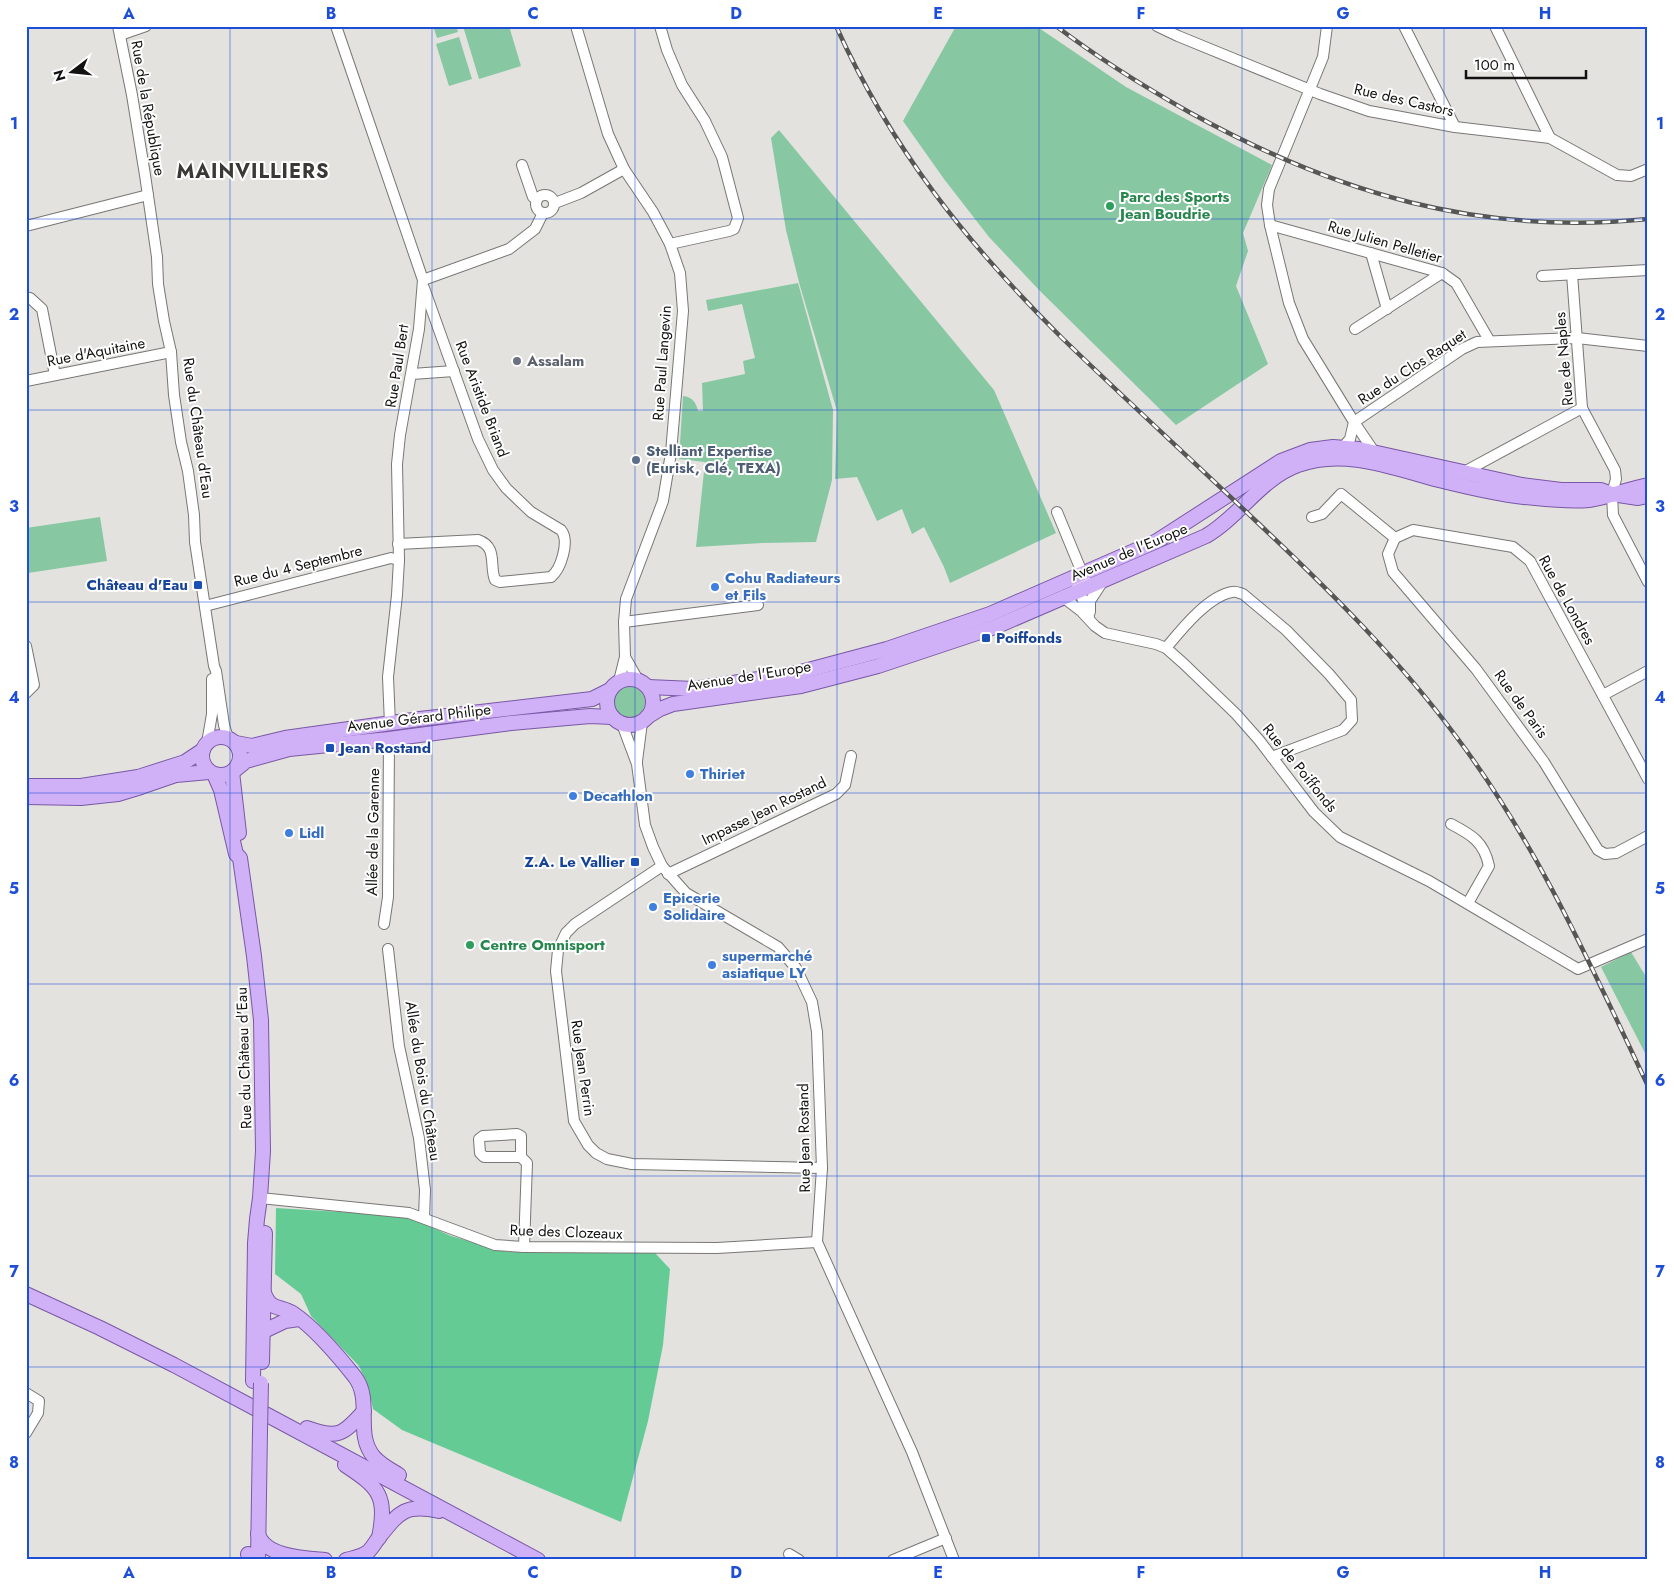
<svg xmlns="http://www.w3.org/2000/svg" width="1674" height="1586" font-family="Jost,sans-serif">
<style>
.green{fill:#87c8a2}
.forest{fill:#65cb95}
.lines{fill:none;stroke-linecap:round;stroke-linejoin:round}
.minor-casing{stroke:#787774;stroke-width:12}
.major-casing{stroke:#7958a5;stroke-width:16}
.minor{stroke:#fff;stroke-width:10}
.major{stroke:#d0b1f8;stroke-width:14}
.rail-casing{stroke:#565654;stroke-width:4.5}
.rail{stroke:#fff;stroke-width:2.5;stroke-dasharray:8;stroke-linecap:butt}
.major-bridge-casing{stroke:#7958a5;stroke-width:16;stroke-linecap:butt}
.major-bridge{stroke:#d0b1f8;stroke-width:14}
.grid{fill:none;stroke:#1d4ed8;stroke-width:1;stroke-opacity:0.55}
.leisure-dot{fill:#2e9e5b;stroke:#fff;stroke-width:2}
.worship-dot{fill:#6b7280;stroke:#fff;stroke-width:2}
.service-dot{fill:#5c6f8a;stroke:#fff;stroke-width:2}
.transit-dot{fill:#1a4fb4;stroke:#fff;stroke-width:2}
.shop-dot{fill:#3f7fe0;stroke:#fff;stroke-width:2}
.labels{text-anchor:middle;stroke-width:4;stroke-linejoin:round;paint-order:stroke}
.street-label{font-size:15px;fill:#121211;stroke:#fff}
.leisure-label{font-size:15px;font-weight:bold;fill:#27864d;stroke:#fff;text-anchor:start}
.worship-label{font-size:15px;font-weight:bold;fill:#5b616d;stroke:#fff;text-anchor:start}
.service-label{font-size:15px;font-weight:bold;fill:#4e5e75;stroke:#fff;text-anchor:start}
.shop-label{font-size:15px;font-weight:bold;fill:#366cbe;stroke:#fff;text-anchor:start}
.transit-label{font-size:15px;font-weight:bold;fill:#164399;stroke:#fff;text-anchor:end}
.district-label{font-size:20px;font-weight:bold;letter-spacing:1px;fill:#3a3937;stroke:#fff}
.neatline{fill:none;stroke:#1d4ed8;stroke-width:2}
.grid-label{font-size:16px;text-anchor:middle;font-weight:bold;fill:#1d4ed8}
</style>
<rect width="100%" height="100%" fill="#e3e2df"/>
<!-- green -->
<g class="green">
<polygon points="433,26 456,26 458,32 437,38"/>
<polygon points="463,26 509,26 521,66 479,79"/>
<polygon points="956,26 1036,26 1126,87 1272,165 1243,233 1248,251 1236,286 1268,364 1176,425 1040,291 989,237 944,179 903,121"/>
<polygon points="459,37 472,79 449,86 436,44"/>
<polygon points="779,130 994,390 1056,533 950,583 944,567 924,527 912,534 902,509 877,521 857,477 835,479 837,411 800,286 786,230 771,138"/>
<path d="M 798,283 L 833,410 L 832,480 L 816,542 L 762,543 L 696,547 L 705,462 L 679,459 L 683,396 C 692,397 696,402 698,411 L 703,411 L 702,383 L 745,374 L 743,361 L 755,358 L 742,304 L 708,311 L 706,300 Z"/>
<polygon points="100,517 107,561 28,573 26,559 26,528"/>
<circle cx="629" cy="702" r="16"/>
<polygon points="1631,952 1648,980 1648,1059 1601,967"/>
</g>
<!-- forest -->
<polygon class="forest" points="276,1208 406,1216 451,1236 507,1252 655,1253 670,1269 663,1345 648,1421 621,1522 402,1430 373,1409 368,1386 359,1366 311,1316 301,1294 275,1274"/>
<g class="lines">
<!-- minor casing -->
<g class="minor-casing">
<g id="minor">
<polyline points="118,26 132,95 145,175 157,257 158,284 164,321 171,352 174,395 181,442 188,471 194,515 195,542 214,666 216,671 224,725 228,738"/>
<polyline points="336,26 423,280 419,329 400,435 397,464 399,560 397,595 388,677 390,724"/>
<polyline points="576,26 608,134 624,169 653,212 670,244 680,273 683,311 671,453 663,501 626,599 624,622 625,657 619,681"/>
<polyline points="660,26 667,50 682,85 705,121 722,157 738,218 734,229 729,231 670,244"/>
<polyline points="1157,26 1178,36 1320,94 1369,111 1455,127 1550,138 1617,175 1631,176 1648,169"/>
<polyline points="1327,26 1323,57 1269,189 1267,205 1270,225 1289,303 1303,339 1354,422 1350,439 1343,447"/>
<polyline points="1404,26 1455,127"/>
<polyline points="1495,26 1550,138"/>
<polyline points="120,35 146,26"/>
<polyline points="522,165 533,197 537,200"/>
<circle cx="545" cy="204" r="9"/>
<polyline points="555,203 581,193 624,169"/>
<polyline points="1270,225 1442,273 1456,283 1489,340"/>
<polyline points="26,226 148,195"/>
<polyline points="1371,253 1387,309"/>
<polyline points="1572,274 1582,408 1615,470 1616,479 1612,494 1613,515 1648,582"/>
<polyline points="1542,276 1648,270"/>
<polyline points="423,280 509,249 535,229 543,213"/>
<polyline points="26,297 30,298 42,309 55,375"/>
<polyline points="1355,329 1442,273"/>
<polyline points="412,374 454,371"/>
<polyline points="26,381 171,352"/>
<polyline points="1375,453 1354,422 1462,349 1477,342 1577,338 1648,346"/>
<polyline points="1464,472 1582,408"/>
<polyline points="1057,512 1088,587"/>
<polyline points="1312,517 1322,514 1341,494 1395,538"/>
<polyline points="1395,538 1388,554 1393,572 1476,669 1544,762 1598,850 1605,854 1616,853 1648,836"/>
<polyline points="1395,538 1413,530 1513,547 1530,561 1648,779"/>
<path d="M 398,544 L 478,540 C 498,547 489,565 495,580 L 500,582 L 551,577 C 561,569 570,541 561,530 L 531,512 L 506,488 L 493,470 L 478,439 L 424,288"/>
<polyline points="1077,584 1089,617"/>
<polyline points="1064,598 1081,611 1095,626 1105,633 1156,644 1166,648 1183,663 1236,714 1259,740 1314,812 1340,837 1429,881 1578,969 1648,939"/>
<polyline points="205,606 391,558 399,560"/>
<polyline points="1090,612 1090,601 1103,581"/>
<polyline points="624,622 758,605"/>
<polyline points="26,646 34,685 26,693"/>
<path d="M 1166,648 C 1181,630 1208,596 1232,592 C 1236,591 1239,593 1243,594 L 1286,630 L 1329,674 L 1351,700 L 1352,720 L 1343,730 L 1272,757"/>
<polyline points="625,657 638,680"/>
<polyline points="1603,695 1648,671"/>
<polyline points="622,724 637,764 645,825 653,847 662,866 686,893 778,947 796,968 812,1002 817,1032 822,1168 817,1242 912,1452 954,1560"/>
<polyline points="207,743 212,714 212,679"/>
<polyline points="637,761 642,722"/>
<path d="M 1451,824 C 1472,835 1484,842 1489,866 L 1468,903"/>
<polyline points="662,866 575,924 566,933 558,950 556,971 574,1121 588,1145 596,1153 607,1159 632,1164 822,1168"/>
<polyline points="668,874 836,794 845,785 851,756"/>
<polyline points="384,924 388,897 389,739"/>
<polyline points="388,949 399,1046 419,1138 425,1190 424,1218"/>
<polyline points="521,1157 484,1157 480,1153 479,1139 483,1136 517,1134 521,1136 521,1157 527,1163 524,1247"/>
<polyline points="260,1198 409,1213 495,1245 524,1247 717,1248 817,1242"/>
<polyline points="26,1393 39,1401 38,1413 26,1433"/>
<polyline points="789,1554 799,1560"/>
<polyline points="893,1560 946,1538"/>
</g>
</g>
<!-- major casing -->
<g class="major-casing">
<g id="major">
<circle cx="630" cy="702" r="23"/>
<polyline points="648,687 694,689 797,673 887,649 990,614 1157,541 1281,461 1310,450 1333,447 1359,449 1522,485 1561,490 1601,490 1612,494 1638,498 1648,496"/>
<path d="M 647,717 L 660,709 L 673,704 L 801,686 L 878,666 L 995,627 L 1206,536 C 1240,516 1260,479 1298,465 C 1345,448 1393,468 1439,480 C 1467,487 1496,494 1524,497 C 1545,499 1568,502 1589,500 C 1609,497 1628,489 1648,485"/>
<circle cx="221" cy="756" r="19"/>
<polyline points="236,743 252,746 285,738 420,719 592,699 610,690"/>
<polyline points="235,770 246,761 289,749 389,739 511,723 590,716 612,717"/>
<polyline points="232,772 239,833"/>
<polyline points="214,774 221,790 236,854 240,858 254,956 261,1020 263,1151 260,1198 257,1219 255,1243 253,1381"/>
<polyline points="26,786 81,786 138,777 185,762 203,750"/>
<polyline points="26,797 81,798 118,794 141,787 176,775 209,772"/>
<path d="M 264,1293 C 271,1312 281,1305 294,1314 C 314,1328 340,1358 355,1377 C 373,1401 354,1434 374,1457 C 381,1465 391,1470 399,1475"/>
<polyline points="26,1294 100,1328 174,1365 538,1560"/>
<polyline points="264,1331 285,1321 299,1319"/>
<polyline points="262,1362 265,1233"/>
<path d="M 307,1428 C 338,1439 343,1435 364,1411"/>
<path d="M 345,1465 C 380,1488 387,1496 379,1538"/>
<path d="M 258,1534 C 265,1557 304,1558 325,1560"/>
<polyline points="248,1554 258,1560 260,1431"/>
<path d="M 346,1560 C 353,1558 362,1557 368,1552 C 373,1547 376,1541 380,1536 C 400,1511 406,1504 439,1511"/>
</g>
</g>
<!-- minor -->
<use href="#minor" class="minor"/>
<!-- major -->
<use href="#major" class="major"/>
<!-- rail casing -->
<g class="rail-casing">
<g id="rail">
<path d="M 836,26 C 892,150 966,242 1061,337 C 1126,400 1193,461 1258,523 C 1330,591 1399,659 1458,739 C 1538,846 1591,966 1648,1086"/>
<path d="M 1056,26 C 1098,58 1143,86 1189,112 C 1335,193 1479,236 1648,219"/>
</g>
</g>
<!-- rail -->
<use href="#rail" class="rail"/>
<!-- major-bridge casing -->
<g class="major-bridge-casing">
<polyline id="major-bridge" points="260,1431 261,1383"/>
</g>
<!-- major-bridge -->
<use href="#major-bridge" class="major-bridge"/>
</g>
<!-- grid -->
<path class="grid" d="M 230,26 L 230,1560M 432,26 L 432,1560M 635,26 L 635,1560M 837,26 L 837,1560M 1039,26 L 1039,1560M 1242,26 L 1242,1560M 1444,26 L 1444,1560M 26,219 L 1648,219M 26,410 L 1648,410M 26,602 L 1648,602M 26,793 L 1648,793M 26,984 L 1648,984M 26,1176 L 1648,1176M 26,1367 L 1648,1367"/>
<!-- markers -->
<g class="leisure-dot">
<circle cx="1110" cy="206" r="5"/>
<circle cx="470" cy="945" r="5"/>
</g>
<circle class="worship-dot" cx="517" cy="361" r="5"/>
<circle class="service-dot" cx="636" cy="460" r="5"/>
<g class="transit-dot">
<rect x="193" y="580" width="10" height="10" rx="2.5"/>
<rect x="981" y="633" width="10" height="10" rx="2.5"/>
<rect x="325" y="743" width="10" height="10" rx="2.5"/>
<rect x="630" y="857" width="10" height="10" rx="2.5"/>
</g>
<g class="shop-dot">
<circle cx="715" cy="587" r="5"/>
<circle cx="690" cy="774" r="5"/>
<circle cx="573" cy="796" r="5"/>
<circle cx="289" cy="833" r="5"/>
<circle cx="653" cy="907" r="5"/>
<circle cx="712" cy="965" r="5"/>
</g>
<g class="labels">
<!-- street labels -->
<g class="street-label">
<text transform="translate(1404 100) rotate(13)" y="5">Rue des Castors</text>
<text transform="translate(148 108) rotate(80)" y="5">Rue de la République</text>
<text transform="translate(1385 242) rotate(16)" y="5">Rue Julien Pelletier</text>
<text transform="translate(96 352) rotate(-11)" y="5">Rue d'Aquitaine</text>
<text transform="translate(1564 359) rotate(-95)" y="5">Rue de Naples</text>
<text transform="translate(662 363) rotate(-86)" y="5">Rue Paul Langevin</text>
<text transform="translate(397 366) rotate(-81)" y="5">Rue Paul Bert</text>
<text transform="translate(1412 367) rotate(-33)" y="5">Rue du Clos Raquet</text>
<text transform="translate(482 399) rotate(69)" y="5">Rue Aristide Briand</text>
<text transform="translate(198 428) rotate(82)" y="5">Rue du Château d'Eau</text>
<text transform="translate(1129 552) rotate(-23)" y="5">Avenue de l'Europe</text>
<text transform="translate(298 566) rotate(-14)" y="5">Rue du 4 Septembre</text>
<text transform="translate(1567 600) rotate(61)" y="5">Rue de Londres</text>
<text transform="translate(749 676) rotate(-9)" y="5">Avenue de l'Europe</text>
<text transform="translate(1521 704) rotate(54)" y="5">Rue de Paris</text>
<text transform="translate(419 718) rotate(-7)" y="5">Avenue Gérard Philipe</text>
<text transform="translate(1300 768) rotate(51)" y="5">Rue de Poiffonds</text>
<text transform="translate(764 811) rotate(-26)" y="5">Impasse Jean Rostand</text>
<text transform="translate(373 832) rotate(-89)" y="5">Allée de la Garenne</text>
<text transform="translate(244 1058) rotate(-92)" y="5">Rue du Château d'Eau</text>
<text transform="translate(583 1068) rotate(82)" y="5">Rue Jean Perrin</text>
<text transform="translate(423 1081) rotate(81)" y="5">Allée du Bois du Château</text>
<text transform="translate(804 1138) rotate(-91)" y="5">Rue Jean Rostand</text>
<text transform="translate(566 1232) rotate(2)" y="5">Rue des Clozeaux</text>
</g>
<!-- leisure labels -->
<g class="leisure-label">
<text x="1120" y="202">Parc des Sports<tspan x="1120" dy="17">Jean Boudrie</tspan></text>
<text x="480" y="950">Centre Omnisport</text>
</g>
<!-- worship labels -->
<g class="worship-label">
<text x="527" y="366">Assalam</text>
</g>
<!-- service labels -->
<g class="service-label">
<text x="646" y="456">Stelliant Expertise<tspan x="646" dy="17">(Eurisk, Clé, TEXA)</tspan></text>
</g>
<!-- shop labels -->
<g class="shop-label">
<text x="725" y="583">Cohu Radiateurs<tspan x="725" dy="17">et Fils</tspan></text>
<text x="700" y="779">Thiriet</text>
<text x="583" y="801">Decathlon</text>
<text x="299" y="838">Lidl</text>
<text x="663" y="903">Epicerie<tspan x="663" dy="17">Solidaire</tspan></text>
<text x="722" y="961">supermarché<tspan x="722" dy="17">asiatique LY</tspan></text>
</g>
<!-- transit labels -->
<g class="transit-label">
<text x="188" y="590">Château d'Eau</text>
<text x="996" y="643" text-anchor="start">Poiffonds</text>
<text x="340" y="753" text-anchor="start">Jean Rostand</text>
<text x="625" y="867">Z.A. Le Vallier</text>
</g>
<!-- district labels -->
<g class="district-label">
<text x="253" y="178">MAINVILLIERS</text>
</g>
</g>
<!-- border -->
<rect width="1674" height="1586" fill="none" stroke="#ffffff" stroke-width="55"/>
<!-- north arrow -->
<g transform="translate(72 72) rotate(254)" stroke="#ffffff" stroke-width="4" paint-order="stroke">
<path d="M0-4L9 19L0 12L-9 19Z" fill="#121211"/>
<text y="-8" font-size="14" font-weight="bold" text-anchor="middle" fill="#121211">N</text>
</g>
<!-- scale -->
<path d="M1466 70v8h120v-8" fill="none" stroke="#121211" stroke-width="2.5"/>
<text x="1474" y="70" font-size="15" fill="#121211" stroke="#ffffff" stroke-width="4" paint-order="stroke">100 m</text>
<rect x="28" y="28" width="1618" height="1530" class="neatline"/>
<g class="grid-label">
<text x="129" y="19">A</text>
<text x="331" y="19">B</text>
<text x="533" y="19">C</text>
<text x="736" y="19">D</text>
<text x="938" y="19">E</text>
<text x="1141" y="19">F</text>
<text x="1343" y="19">G</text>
<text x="1545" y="19">H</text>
<text x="14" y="129">1</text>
<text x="1660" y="129">1</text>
<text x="14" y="320">2</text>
<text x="1660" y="320">2</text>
<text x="14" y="512">3</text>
<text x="1660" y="512">3</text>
<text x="14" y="703">4</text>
<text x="1660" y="703">4</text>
<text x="14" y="894">5</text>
<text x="1660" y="894">5</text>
<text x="14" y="1086">6</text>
<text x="1660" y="1086">6</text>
<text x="14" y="1277">7</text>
<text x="1660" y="1277">7</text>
<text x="14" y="1468">8</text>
<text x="1660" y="1468">8</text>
<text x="129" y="1578">A</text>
<text x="331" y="1578">B</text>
<text x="533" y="1578">C</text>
<text x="736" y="1578">D</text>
<text x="938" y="1578">E</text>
<text x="1141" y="1578">F</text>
<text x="1343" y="1578">G</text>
<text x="1545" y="1578">H</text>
</g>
</svg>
